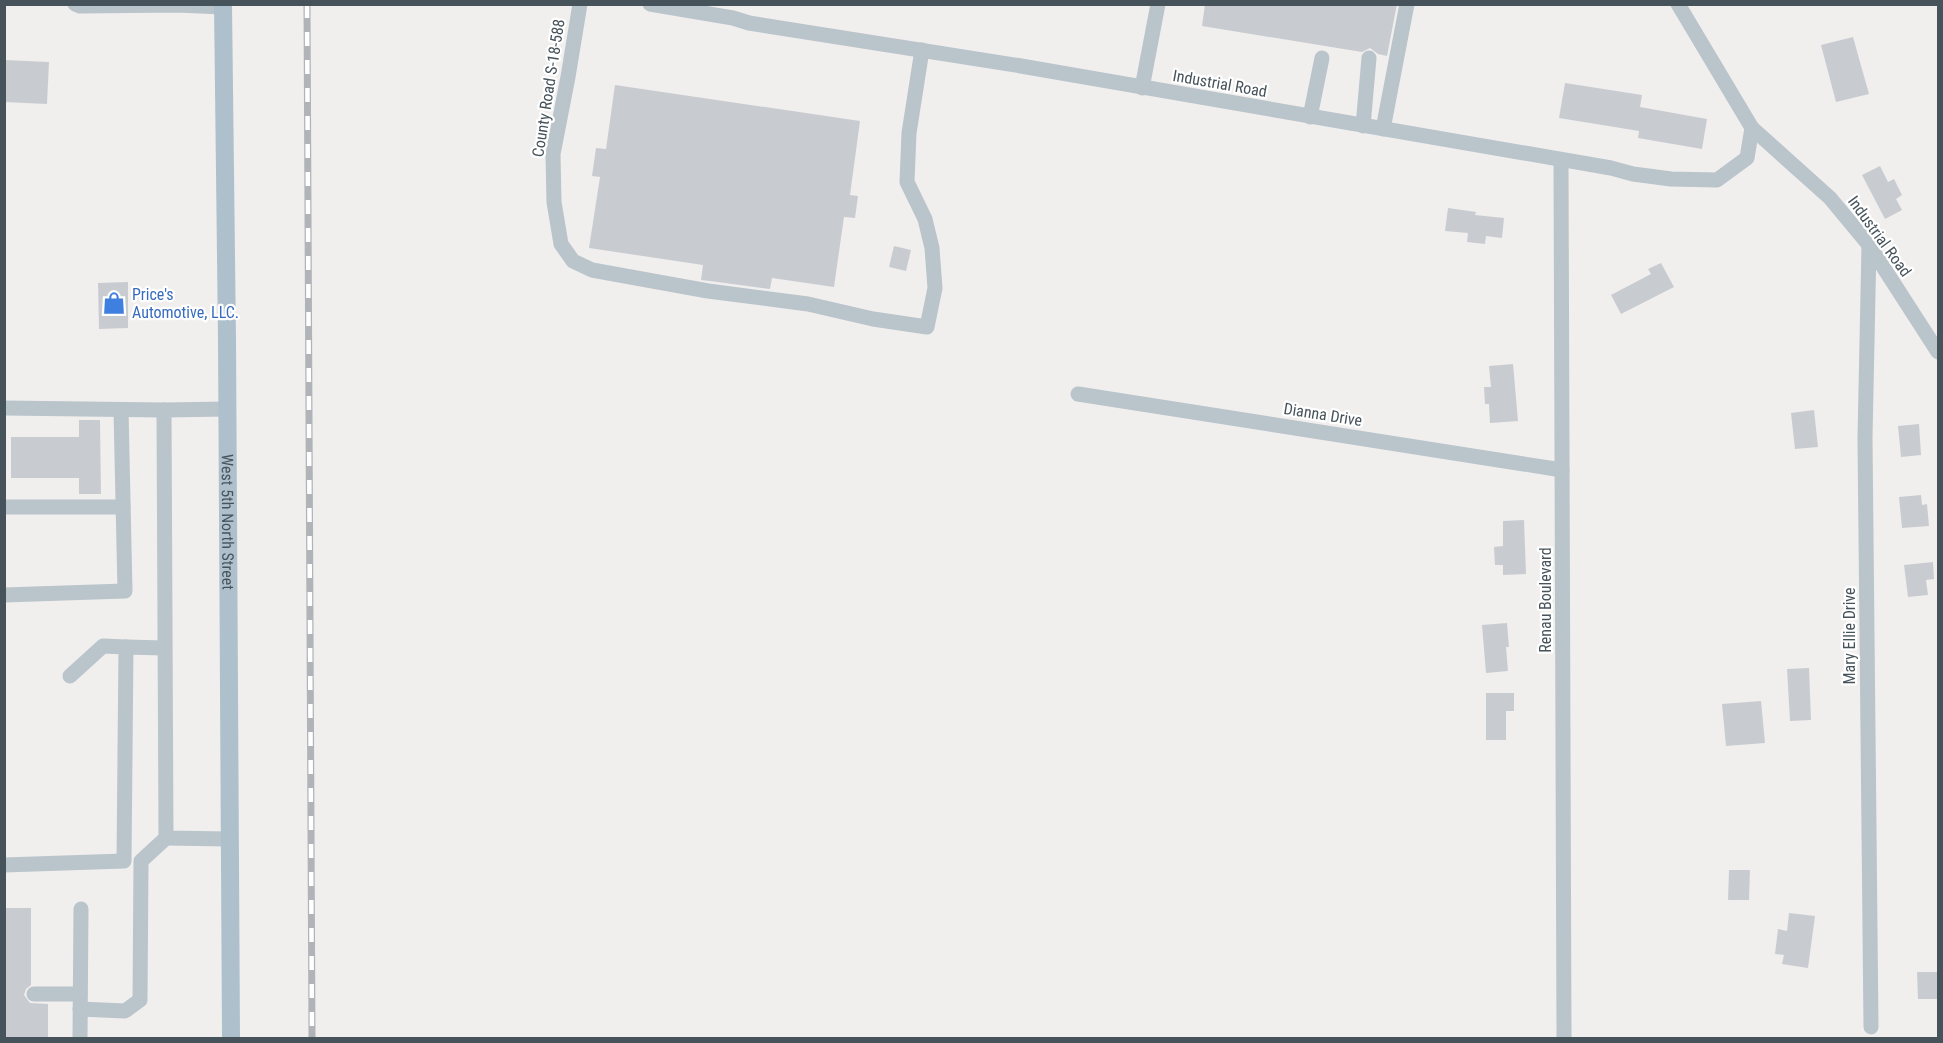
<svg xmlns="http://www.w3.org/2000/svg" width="1943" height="1043" font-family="'Roboto Condensed',sans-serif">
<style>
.building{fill:#c8ccd1}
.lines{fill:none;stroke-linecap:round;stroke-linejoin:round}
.minor{stroke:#bac4cb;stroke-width:15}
.major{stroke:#aec0cc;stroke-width:18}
.rail-casing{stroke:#b0b4b8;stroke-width:7}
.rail{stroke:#fff;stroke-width:4.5;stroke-dasharray:14;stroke-linecap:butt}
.labels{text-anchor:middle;stroke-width:4.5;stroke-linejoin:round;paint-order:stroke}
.street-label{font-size:16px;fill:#47535b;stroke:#fff}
.shop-label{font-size:16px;fill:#366cbe;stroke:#fff;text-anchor:start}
</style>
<rect width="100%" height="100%" fill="#f1eeee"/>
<!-- building -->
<g class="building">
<polygon points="1205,4 1397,4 1387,56 1378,54 1370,48 1362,52 1202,26"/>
<polygon points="1853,37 1869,94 1836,102 1821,45"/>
<polygon points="4,60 49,62 47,104 4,102"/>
<polygon points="1565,83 1642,95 1640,107 1707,119 1702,149 1638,138 1639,131 1559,118"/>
<polygon points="615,85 860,121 850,195 858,196 855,218 844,217 834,287 772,278 770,289 710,281 701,280 703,265 589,248 600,177 592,176 596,148 606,149"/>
<polygon points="1880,166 1888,182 1894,179 1902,195 1896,199 1902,210 1885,219 1862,175"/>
<polygon points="1448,208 1476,212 1475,215 1504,218 1502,238 1486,236 1485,244 1467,242 1468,233 1445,231"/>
<polygon points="894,246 911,250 906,271 889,267"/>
<polygon points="1661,263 1674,287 1621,314 1611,295 1651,274 1648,269"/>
<polygon points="128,282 128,328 99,329 98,283"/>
<polygon points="1513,364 1518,421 1490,423 1489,404 1485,404 1484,387 1491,387 1489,366"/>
<polygon points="1814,410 1818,447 1795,449 1791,413"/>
<polygon points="79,420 100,420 101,494 79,494 79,478 11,478 11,437 79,437"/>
<polygon points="1919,424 1921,455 1901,457 1898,426"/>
<polygon points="1921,495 1922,505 1927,504 1929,526 1902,528 1899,497"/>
<polygon points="1524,520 1526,574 1503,575 1503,565 1495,565 1494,547 1503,546 1503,521"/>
<polygon points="1933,562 1934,579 1926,580 1928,595 1908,597 1904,565"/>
<polygon points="1507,623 1509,647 1506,647 1508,671 1486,673 1482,625"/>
<polygon points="1809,668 1811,720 1790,721 1787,669"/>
<polygon points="1486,693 1514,693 1514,711 1506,711 1506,740 1486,740"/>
<polygon points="1761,701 1765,743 1726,746 1722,704"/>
<polygon points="1729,870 1750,870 1749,900 1728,900"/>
<polygon points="4,908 31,908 31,985 26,989 24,995 30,1003 48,1004 48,1038 4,1038"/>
<polygon points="1789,913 1815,916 1808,968 1782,964 1784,955 1775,954 1778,929 1787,931"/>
<polygon points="1917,972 1938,972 1938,999 1918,999"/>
</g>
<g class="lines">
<!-- minor -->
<g class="minor">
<polyline points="75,4 80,6 177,5 223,7"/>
<polyline points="580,4 568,77 553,154 554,202 561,244 573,261 592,270 708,291 808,304 873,319 927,327 935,288 932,248 925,219 907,182 909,133 922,50"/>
<polyline points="650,4 733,18 749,23 1021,66 1611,168 1633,174 1671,179 1717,180 1747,158 1752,128 1678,4"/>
<polyline points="1142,88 1158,4"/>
<polyline points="1310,117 1322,58"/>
<polyline points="1363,126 1369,58"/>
<polyline points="1752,128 1830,198 1869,245 1938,352"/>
<polyline points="1383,129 1407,4"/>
<polyline points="1561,161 1564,1038"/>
<polyline points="1869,245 1865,438 1871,1027"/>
<polyline points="1078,394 1562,470"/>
<polyline points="4,408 164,410"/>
<polyline points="227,409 164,410 166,838 229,839"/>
<polyline points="4,507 123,507"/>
<polyline points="4,595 125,591 121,410"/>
<polyline points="70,676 103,646 126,647"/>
<polyline points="4,865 124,861 126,647 164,648"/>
<polyline points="34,994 80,994"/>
<polyline points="80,1009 125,1011 140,1000 141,861 166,838"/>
<polyline points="80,1038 81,909"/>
</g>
<!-- major -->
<path class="major" id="s1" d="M 223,4 L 227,339 L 231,1038"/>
<!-- rail casing -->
<g class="rail-casing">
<polyline id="rail" points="307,4 312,1038"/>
</g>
<!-- rail -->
<use href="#rail" class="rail"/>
</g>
<!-- icons -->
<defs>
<g id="shop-bare" transform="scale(1.8)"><path d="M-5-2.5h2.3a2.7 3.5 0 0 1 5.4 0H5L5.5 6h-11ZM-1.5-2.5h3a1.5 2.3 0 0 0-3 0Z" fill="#3f7fe0" stroke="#fff" stroke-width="2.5" paint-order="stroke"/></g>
</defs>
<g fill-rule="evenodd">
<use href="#shop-bare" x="114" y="303"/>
</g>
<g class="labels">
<!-- street labels -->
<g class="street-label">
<text transform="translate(1220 83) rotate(10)" y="6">Industrial Road</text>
<text transform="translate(548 88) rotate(-81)" y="6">County Road S-18-588</text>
<text transform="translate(1880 236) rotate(54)" y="6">Industrial Road</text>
<text transform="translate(1323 414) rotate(9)" y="6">Dianna Drive</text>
<text dy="6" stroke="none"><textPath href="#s1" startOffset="518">West 5th North Street</textPath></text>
<text transform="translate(1545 600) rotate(-90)" y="6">Renau Boulevard</text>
<text transform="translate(1849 636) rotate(-90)" y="6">Mary Ellie Drive</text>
</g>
<!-- shop labels -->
<g class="shop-label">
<text x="132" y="300">Price's<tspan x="132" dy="18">Automotive, LLC.</tspan></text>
</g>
</g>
<!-- border -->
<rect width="1943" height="1043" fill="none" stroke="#47535b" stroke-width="12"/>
</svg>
